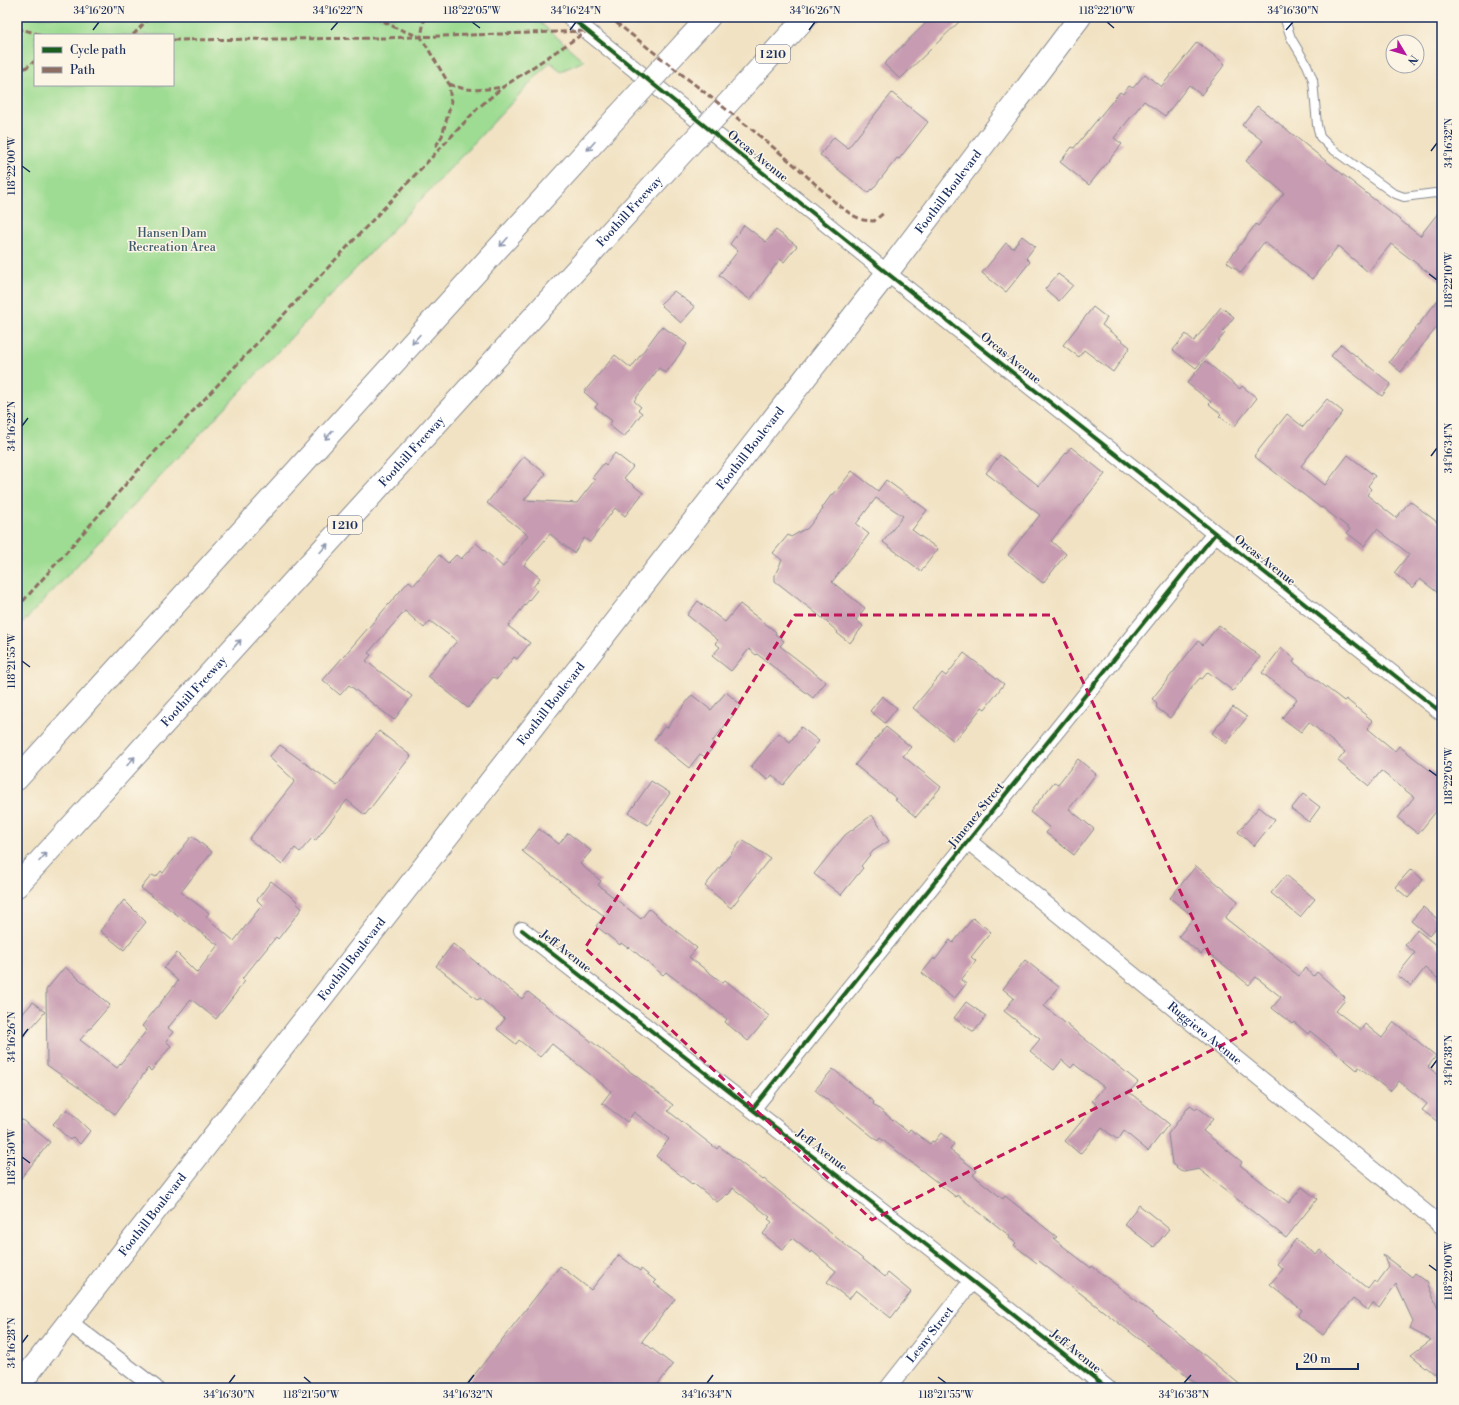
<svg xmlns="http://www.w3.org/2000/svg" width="1459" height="1405" font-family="'Libre Bodoni',serif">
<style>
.green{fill:#9ddc92;stroke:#5c8678;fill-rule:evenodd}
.building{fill:#c79bb1}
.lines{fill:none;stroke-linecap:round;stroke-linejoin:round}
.lane-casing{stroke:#868890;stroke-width:10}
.street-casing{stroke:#868890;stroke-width:18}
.primary-casing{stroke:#868890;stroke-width:24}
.highway-casing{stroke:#868890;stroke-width:24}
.lane{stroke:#fff;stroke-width:8}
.street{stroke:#fff;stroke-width:16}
.primary{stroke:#fff;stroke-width:22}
.highway{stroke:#fff;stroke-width:22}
.highway-bridge-casing{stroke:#868890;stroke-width:24;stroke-linecap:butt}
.highway-bridge{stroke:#fff;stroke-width:22}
.quiet{stroke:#8d6e63;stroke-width:3;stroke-dasharray:6 3;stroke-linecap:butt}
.cycleway-casing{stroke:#fcf5e5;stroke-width:6}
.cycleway{stroke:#1b5e20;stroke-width:4}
.oneway{stroke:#8d97ae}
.marked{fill:none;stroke:#c2185b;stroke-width:3;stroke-dasharray:8 5;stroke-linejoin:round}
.ticks{fill:none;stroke:#1b2f5e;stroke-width:1.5}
.labels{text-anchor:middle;stroke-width:3;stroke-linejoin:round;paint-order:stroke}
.shield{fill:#fcf5e5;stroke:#5e6a86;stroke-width:1}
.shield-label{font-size:11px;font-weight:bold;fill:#1b2f5e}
.street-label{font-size:12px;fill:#1b2f5e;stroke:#fcf5e5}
.park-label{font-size:12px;fill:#3c5a6b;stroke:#fcf5e5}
.neatline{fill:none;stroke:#1b2f5e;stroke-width:1.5}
.ticks-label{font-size:10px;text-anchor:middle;fill:#1b2f5e}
</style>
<rect width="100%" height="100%" fill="#fcf5e5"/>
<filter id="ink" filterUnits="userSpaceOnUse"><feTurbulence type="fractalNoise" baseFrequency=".025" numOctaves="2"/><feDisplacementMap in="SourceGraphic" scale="8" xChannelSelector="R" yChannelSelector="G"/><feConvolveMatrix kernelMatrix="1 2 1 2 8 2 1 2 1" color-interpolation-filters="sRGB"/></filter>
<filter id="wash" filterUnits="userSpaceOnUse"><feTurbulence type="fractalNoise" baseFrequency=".012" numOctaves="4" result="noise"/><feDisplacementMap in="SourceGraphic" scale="16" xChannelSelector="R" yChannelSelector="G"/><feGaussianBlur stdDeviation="0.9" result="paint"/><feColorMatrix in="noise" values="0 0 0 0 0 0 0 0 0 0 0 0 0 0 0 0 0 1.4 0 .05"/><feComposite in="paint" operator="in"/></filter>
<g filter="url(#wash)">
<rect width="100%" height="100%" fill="#f1e2c3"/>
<!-- green -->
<path class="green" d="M 17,17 L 534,17 L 584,61 L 561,71 L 550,62 L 17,629 ZM 35,35 L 173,35 L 173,85 L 35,85 Z"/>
<g id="blocks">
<!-- building -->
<g class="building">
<polygon points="932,17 964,17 900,79 884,64"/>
<polygon points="1197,42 1225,64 1201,95 1189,85 1165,116 1144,101 1114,138 1122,144 1089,185 1060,162 1072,147 1074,148 1120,92 1123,94 1129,86 1133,88 1145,74 1161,87"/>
<polygon points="892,93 928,122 899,159 897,158 872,190 871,189 868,193 820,155 834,137 848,148"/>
<polygon points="1257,106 1420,236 1442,208 1442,283 1391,244 1368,272 1338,246 1312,279 1264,242 1241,273 1227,262 1256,224 1258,226 1284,193 1246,161 1263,141 1242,125"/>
<polygon points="744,225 766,242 776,230 797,246 784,262 780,259 750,300 719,275 738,251 730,244"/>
<polygon points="1022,236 1035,246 1026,258 1030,262 1006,292 982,273 1006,243 1013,248"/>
<polygon points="1058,274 1073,285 1059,301 1045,289"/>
<polygon points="674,291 695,307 681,323 660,304"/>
<polygon points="1442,295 1442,321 1401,372 1389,362"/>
<polygon points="1093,307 1107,318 1102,325 1130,347 1113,372 1084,350 1079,357 1063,345"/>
<polygon points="1221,307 1234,317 1223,331 1225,333 1196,368 1173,350 1186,334 1194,341"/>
<polygon points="662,326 687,344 666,373 659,368 634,401 641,407 638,410 642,413 624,437 609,425 612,421 595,407 598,404 584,392 615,355 631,368"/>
<polygon points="1341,344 1391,384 1382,396 1331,356"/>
<polygon points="1205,361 1240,389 1242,386 1257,398 1234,427 1219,416 1221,414 1209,404 1211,402 1187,383"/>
<polygon points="1327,399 1343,412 1301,466 1325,485 1348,455 1375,476 1368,486 1371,489 1367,495 1396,518 1410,501 1442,526 1442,596 1420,579 1413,588 1394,573 1409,554 1377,529 1364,546 1347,533 1350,529 1322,507 1321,508 1254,456 1287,414 1303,427"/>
<polygon points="1071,447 1105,474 1051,541 1066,554 1043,583 1008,555 1040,515 986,473 1000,455 1039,486"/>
<polygon points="615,453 633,467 624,478 643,493 625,516 615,508 590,542 584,538 574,553 550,534 524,565 540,578 533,587 537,590 508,626 530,643 517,659 514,657 497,679 493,677 468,708 428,676 457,641 430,621 424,628 405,611 368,653 371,655 366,661 412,696 394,720 349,685 340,695 323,680 409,581 414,585 439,555 448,563 456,555 461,559 476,543 503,567 528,535 487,503 524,456 546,474 524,500 577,503 595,480 592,478 604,463 606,465"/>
<polygon points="852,471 878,491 886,480 927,510 912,530 938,549 921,571 883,542 903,516 876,498 856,524 869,534 832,582 865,608 856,620 863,626 850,643 837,633 838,632 821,617 775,581 775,575 782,560 773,553 788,535 791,537 803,530 807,529 823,509 822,508 832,494 834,494"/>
<polygon points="698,601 725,622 740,604 776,632 775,634 784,641 780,646 826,682 813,698 757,654 756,655 749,649 731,671 712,656 720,647 715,643 718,640 687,615"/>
<polygon points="1219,625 1260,657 1233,691 1208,672 1202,679 1200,678 1192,687 1170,718 1156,707 1157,705 1156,704 1157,703 1152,699 1198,641 1203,645"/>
<polygon points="1281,648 1295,659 1293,662 1344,701 1346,699 1373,721 1367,728 1395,751 1399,746 1442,780 1442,804 1418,834 1398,818 1414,797 1381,771 1369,786 1338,761 1345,752 1309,722 1301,732 1282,718 1297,699 1262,673"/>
<polygon points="964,653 1004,684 985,709 982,707 958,737 957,737 954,741 913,708 942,673 946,676"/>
<polygon points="726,692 741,705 712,742 715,745 705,757 700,754 689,768 654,740 665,726 667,728 692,695 711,710"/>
<polygon points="882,696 897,708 885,723 870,711"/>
<polygon points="1233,707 1247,717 1226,744 1212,733"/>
<polygon points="801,727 819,741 783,785 772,775 768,780 751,767 779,733 790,742"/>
<polygon points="886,727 911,747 903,756 941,787 916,817 895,800 897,799 855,765"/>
<polygon points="379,731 411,756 365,815 347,800 315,841 312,838 300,852 295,848 282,865 249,839 295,781 269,757 280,745 337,786"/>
<polygon points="1078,759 1096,774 1069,809 1094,829 1074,855 1046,833 1050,828 1030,812 1054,782 1058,784"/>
<polygon points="651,781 670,793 648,825 629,813"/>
<polygon points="1303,794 1320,807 1309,822 1291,809"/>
<polygon points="1259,807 1275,820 1254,846 1238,832"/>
<polygon points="872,815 889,841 873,851 861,866 863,868 841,895 814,874 845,835"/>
<polygon points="539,829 559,844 568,833 591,851 580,864 601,881 598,885 641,919 649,909 697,948 689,957 723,983 725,980 769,1016 748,1041 725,1022 727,1019 666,972 663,975 629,947 628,948 621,943 620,945 596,926 604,916 522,851"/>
<polygon points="192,836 212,852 181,892 209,913 206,917 234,941 262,905 257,900 271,881 297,901 296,903 302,908 278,939 276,937 242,979 245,981 216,1019 191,999 168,1028 173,1032 166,1041 171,1046 151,1071 148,1068 115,1114 47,1065 46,990 65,967 110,1005 80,1040 117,1068 147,1030 142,1026 178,981 164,968 177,953 197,973 218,945 141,888 152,875 156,877 161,871 163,873"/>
<polygon points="742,840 770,858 731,908 705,886"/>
<polygon points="1196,866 1238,901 1225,918 1299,976 1305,968 1314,976 1317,972 1345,997 1343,999 1345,1000 1336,1011 1361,1030 1365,1024 1382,1038 1394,1022 1436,1056 1428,1067 1442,1078 1442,1125 1422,1110 1427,1104 1399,1081 1390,1091 1359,1067 1357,1070 1310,1031 1308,1034 1294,1022 1292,1024 1272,1008 1281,997 1256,977 1249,985 1205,950 1201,954 1179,936 1194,917 1170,898"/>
<polygon points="1411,869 1423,880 1408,898 1395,887"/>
<polygon points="1286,875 1315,899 1300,917 1271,893"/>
<polygon points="124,900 146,922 124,950 100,931"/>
<polygon points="1423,907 1441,922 1429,936 1411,921"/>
<polygon points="973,918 991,932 971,957 976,961 961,980 966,984 954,999 922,973 934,958 935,960 950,940 953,943"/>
<polygon points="1417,930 1442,950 1442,982 1425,968 1411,986 1397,975 1415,953 1405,945"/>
<polygon points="453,944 522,999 528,992 673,1105 668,1111 717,1149 719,1146 763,1180 764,1179 885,1277 888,1273 911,1292 891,1318 856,1290 849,1299 827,1282 836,1271 812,1251 811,1253 792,1238 783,1250 763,1234 772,1222 768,1219 770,1217 733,1188 728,1195 727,1194 717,1202 693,1183 692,1184 656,1156 669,1139 634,1112 627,1122 602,1103 611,1091 552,1044 540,1057 519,1040 516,1044 497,1029 505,1019 480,998 478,1000 436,966"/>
<polygon points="1025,960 1059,987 1044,1006 1138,1082 1129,1092 1169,1124 1148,1151 1124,1131 1118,1140 1102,1128 1080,1154 1065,1141 1096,1104 1092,1101 1104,1087 1074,1064 1071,1068 1062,1060 1054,1070 1030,1051 1040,1039 1004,1011 1014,998 1003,989"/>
<polygon points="33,1002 45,1012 17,1044 17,1020"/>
<polygon points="966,1002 986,1016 974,1032 954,1018"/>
<polygon points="833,1069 874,1102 873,1104 908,1132 910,1129 930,1144 932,1141 934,1142 941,1133 954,1144 950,1150 977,1171 973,1175 1003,1199 1005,1196 1057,1237 1054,1239 1091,1268 1092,1266 1184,1338 1244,1388 1202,1388 1039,1261 1037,1263 1014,1245 1016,1243 1009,1238 1010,1236 957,1195 956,1197 880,1138 878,1141 815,1090"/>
<polygon points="1190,1105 1196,1109 1197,1107 1213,1119 1203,1131 1242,1162 1240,1165 1289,1203 1302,1187 1317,1199 1286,1238 1199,1169 1183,1172 1172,1164 1168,1134"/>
<polygon points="67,1109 90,1131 80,1144 73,1137 70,1140 53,1124"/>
<polygon points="17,1116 50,1142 17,1183 17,1147 23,1141 17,1136"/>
<polygon points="1139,1205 1169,1229 1154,1247 1124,1224"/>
<polygon points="1296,1239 1316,1255 1320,1250 1368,1289 1374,1281 1377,1283 1389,1267 1383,1255 1412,1277 1415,1273 1427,1282 1442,1319 1442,1380 1411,1355 1431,1340 1410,1329 1413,1321 1396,1284 1379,1308 1373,1303 1368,1310 1353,1299 1323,1335 1298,1316 1302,1310 1270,1284 1283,1269 1277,1264"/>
<polygon points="619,1255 640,1271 641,1269 656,1281 654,1283 675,1299 642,1341 673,1365 655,1388 464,1388 560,1266 591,1290"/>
</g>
</g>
</g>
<g filter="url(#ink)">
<use href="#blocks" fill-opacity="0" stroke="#868890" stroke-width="1"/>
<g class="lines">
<!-- lane casing -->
<g class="lane-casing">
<polyline id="lane" points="1284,17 1291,38 1307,65 1313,80 1317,125 1320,137 1331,148 1393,193 1404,197 1435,193 1442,195"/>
</g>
<!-- street casing -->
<g class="street-casing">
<g id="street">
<polyline points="570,17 887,273 1442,713"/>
<path id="s1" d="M 968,841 L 1442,1226"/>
<polyline points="522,930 943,1258 1107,1388"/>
<polyline points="753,1108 1215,534"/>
<polyline points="69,1322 155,1388"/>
<path id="s2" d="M 888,1388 L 972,1281"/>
</g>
</g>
<!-- primary casing -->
<g class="primary-casing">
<g id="primary">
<path id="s3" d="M 17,1388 L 887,273 L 1080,17"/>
</g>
</g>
<!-- highway casing -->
<g class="highway-casing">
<g id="highway">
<polyline points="684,44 709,17"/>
<polyline points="740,90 806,17"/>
<polyline points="17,779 617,117"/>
<path id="s4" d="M 17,886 L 673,163"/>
</g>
</g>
<!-- lane -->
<use href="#lane" class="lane"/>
<!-- street -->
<use href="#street" class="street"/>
<!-- primary -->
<use href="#primary" class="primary"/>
<!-- highway -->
<use href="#highway" class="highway"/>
<!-- highway-bridge casing -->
<g class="highway-bridge-casing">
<g id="highway-bridge">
<polyline points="617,117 684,44"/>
<polyline points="673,163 740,90"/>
</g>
</g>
<!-- highway-bridge -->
<use href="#highway-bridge" class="highway-bridge"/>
<!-- quiet -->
<g class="quiet">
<polyline points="376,17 396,28 418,36"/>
<polyline points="423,17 424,21 421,37 449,84 451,103 442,136 434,149"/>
<polyline points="609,17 755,132 798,168 837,204 852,215 863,220 874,221 885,212"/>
<polyline points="17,28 42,35"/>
<polyline points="133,35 150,17"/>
<polyline points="173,40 384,38 587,31"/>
<polyline points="17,74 35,61"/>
<path d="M 449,84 C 468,92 482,90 503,87"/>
<polyline points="17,608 148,459 478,108 503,87 587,31"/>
</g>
<!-- cycleway casing -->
<g class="cycleway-casing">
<g id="cycleway">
<polyline points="570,17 887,273 1442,713"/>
<polyline points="522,930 943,1258 1107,1388"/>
<polyline points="753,1108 1215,534"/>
</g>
</g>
<!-- cycleway -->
<use href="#cycleway" class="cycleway"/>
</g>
<!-- one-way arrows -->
<defs><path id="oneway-shaft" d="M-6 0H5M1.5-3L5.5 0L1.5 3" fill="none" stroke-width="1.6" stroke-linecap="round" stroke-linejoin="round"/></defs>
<g class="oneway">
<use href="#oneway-shaft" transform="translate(591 146) rotate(132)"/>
<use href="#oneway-shaft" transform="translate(504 242) rotate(132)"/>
<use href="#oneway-shaft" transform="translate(416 339) rotate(132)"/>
<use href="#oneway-shaft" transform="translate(329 435) rotate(132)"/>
<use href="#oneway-shaft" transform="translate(324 548) rotate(-48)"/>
<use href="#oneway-shaft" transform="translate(237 644) rotate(-48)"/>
<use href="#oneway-shaft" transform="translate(131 761) rotate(-48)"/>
<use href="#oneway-shaft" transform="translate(43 857) rotate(-48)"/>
</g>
</g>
<!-- marked area -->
<path class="marked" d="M 795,615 L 1052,615 L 1246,1033 L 872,1220 L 585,948 Z"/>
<!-- ticks -->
<path class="ticks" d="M 472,22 L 480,28M 1107,22 L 1114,28M 93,30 L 99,22M 331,30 L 338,22M 570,30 L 576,22M 809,30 L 815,22M 1286,30 L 1293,22M 1431,151 L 1437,143M 22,166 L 30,172M 1429,274 L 1437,280M 22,426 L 28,418M 1431,456 L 1437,448M 22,661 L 30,667M 1429,770 L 1437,776M 22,1037 L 28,1029M 1431,1068 L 1437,1060M 22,1157 L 30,1163M 1429,1265 L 1437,1271M 22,1343 L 28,1335M 304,1377 L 311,1383M 938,1377 L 946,1383M 229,1383 L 235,1375M 468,1383 L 474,1375M 707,1383 L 713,1375M 1184,1383 L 1191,1375"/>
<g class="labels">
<!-- shield labels -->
<g class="shield">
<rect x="756" y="45" width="34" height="18" rx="3"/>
<rect x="328" y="516" width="34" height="18" rx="3"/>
</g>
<g class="shield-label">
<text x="773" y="58">I 210</text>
<text x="345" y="529">I 210</text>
</g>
<!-- street labels -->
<g class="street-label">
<text transform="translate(758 156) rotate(39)" y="4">Orcas Avenue</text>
<text dy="4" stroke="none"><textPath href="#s3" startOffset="1516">Foothill Boulevard</textPath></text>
<text dy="4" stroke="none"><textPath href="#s4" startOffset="911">Foothill Freeway</textPath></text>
<text transform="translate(1011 358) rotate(39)" y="4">Orcas Avenue</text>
<text dy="4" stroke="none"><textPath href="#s3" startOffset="1192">Foothill Boulevard</textPath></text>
<text dy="4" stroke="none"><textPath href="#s4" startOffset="587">Foothill Freeway</textPath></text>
<text transform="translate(1265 560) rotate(38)" y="4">Orcas Avenue</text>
<text dy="4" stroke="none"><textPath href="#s4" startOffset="263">Foothill Freeway</textPath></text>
<text dy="4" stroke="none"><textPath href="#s3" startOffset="868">Foothill Boulevard</textPath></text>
<text transform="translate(976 815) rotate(-51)" y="4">Jimenez Street</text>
<text transform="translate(566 951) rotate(38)" y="4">Jeff Avenue</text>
<text dy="4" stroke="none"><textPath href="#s3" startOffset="544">Foothill Boulevard</textPath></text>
<text dy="4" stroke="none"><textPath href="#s1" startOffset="305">Ruggiero Avenue</textPath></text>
<text transform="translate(822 1150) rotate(38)" y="4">Jeff Avenue</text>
<text dy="4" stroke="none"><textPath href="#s3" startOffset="220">Foothill Boulevard</textPath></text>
<text dy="4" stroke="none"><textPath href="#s2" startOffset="68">Lesny Street</textPath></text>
<text transform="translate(1076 1351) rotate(39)" y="4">Jeff Avenue</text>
</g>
<!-- park labels -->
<g class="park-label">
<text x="172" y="237">Hansen Dam<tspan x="172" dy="14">Recreation Area</tspan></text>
</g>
</g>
<!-- margin -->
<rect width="1459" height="1405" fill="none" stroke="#fcf5e5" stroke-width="44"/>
<!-- legend -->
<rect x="34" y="34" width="140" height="52" fill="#fcf5e5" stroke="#a2a6af"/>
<rect x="42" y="47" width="20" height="6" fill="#1b5e20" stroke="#a2a6af"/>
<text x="70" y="54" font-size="12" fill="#1b2f5e">Cycle path</text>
<rect x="42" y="67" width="20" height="6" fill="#8d6e63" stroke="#a2a6af"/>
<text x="70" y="74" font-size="12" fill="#1b2f5e">Path</text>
<!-- north arrow -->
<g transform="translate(1405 54) rotate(128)"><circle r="19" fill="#fcf5e5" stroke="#a2a6af"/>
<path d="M0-3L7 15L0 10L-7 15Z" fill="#b5179e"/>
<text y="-6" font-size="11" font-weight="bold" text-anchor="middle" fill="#1b2f5e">N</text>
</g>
<!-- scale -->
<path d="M1297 1363v6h61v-6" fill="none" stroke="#1b2f5e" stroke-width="2"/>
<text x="1303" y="1363" font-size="12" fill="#1b2f5e" stroke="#fcf5e5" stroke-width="3" paint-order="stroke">20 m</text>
<rect x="22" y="22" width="1415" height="1361" class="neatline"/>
<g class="ticks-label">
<text x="99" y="14">34°16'20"N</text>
<text x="338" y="14">34°16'22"N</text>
<text x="472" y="14">118°22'05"W</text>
<text x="576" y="14">34°16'24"N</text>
<text x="815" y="14">34°16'26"N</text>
<text x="1107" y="14">118°22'10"W</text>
<text x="1293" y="14">34°16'30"N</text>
<text transform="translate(1448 143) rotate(-90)" y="4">34°16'32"N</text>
<text transform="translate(11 166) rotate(-90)" y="4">118°22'00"W</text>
<text transform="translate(1448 280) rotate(-90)" y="4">118°22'10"W</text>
<text transform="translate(11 426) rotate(-90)" y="4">34°16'22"N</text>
<text transform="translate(1448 448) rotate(-90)" y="4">34°16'34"N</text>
<text transform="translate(11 661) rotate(-90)" y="4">118°21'55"W</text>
<text transform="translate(1448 776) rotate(-90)" y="4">118°22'05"W</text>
<text transform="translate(11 1037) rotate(-90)" y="4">34°16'26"N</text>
<text transform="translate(1448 1060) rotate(-90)" y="4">34°16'38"N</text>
<text transform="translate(11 1157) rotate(-90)" y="4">118°21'50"W</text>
<text transform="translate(1448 1271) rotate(-90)" y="4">118°22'00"W</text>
<text transform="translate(11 1343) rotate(-90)" y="4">34°16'28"N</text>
<text x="229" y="1398">34°16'30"N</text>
<text x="311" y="1398">118°21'50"W</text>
<text x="468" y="1398">34°16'32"N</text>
<text x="707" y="1398">34°16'34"N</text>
<text x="946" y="1398">118°21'55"W</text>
<text x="1184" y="1398">34°16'38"N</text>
</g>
</svg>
